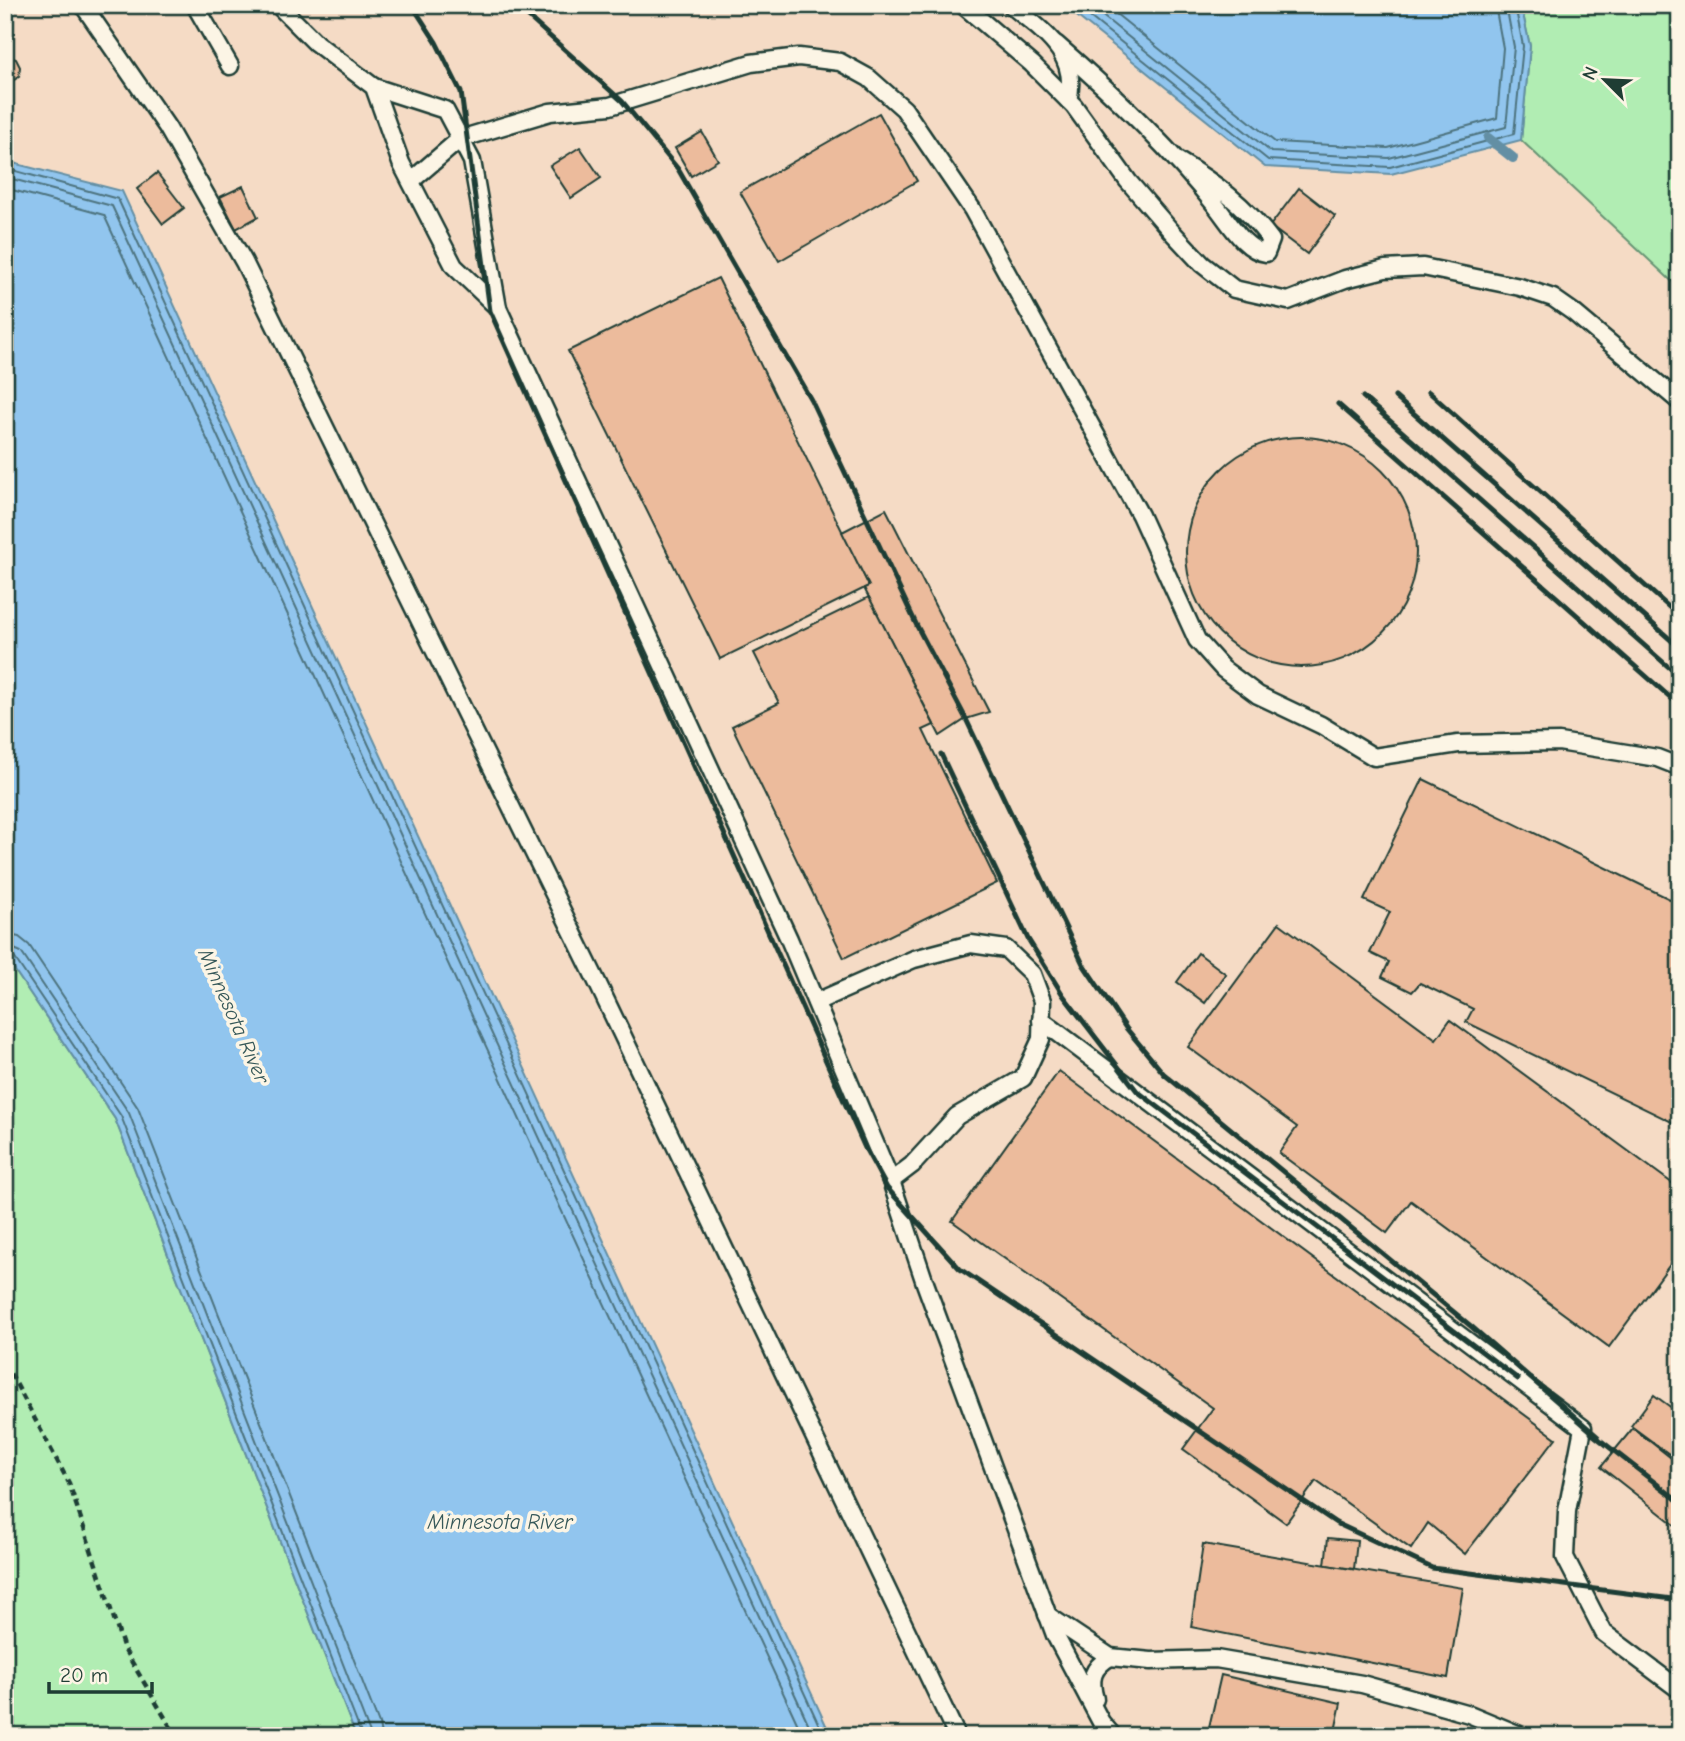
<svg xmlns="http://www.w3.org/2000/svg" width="1685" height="1741" font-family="'Comic Neue',sans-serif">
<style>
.built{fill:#f5dbc5}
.green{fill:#b1edb3;stroke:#689574;stroke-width:2}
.water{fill:#91c5ee;stroke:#638fa4;stroke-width:2}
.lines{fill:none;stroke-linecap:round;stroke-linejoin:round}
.shore{stroke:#4d737e;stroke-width:2}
.stream{stroke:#638fa4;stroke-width:10}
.building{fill:#ecbb9c;stroke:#1f3d34;stroke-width:2}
.lane-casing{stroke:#1f3d34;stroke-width:21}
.path{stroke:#1f3d34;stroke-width:4.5;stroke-dasharray:7 5;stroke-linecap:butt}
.lane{stroke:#fcf5e5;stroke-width:16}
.rail{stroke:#1f3d34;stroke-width:5}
.labels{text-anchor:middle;stroke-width:7;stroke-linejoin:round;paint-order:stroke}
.water-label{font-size:21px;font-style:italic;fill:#365859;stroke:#fcf5e5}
</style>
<rect width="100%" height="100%" fill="#f9e9d6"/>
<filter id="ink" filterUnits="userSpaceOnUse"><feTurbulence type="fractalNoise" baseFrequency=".0143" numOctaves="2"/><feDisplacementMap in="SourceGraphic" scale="14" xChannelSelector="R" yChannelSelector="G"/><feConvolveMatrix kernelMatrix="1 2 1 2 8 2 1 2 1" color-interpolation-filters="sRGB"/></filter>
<g filter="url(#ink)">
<!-- built -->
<polygon class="built" points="5,5 1063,5 1265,167 1391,174 1521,140 1680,289 1680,1736 831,1736 122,192 5,161"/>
<!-- green -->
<g class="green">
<polygon points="1521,5 1680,5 1680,289 1521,140 1530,46"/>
<polygon points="5,956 115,1119 356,1736 5,1736"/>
</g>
<!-- water -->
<g class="water">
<polygon points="1063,5 1521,5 1530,46 1521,140 1391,174 1265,167"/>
<polygon points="5,161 122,191 831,1736 356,1736 115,1119 5,956"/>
</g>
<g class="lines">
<!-- shore -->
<g class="shore">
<polyline points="1075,5 1268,160 1390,167 1514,134 1523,46 1515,5"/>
<polyline points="1089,5 1271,152 1389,158 1506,127 1514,47 1506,5"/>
<polyline points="1105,5 1275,142 1388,148 1497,118 1503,48 1495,5"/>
<polyline points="5,168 118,199 824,1736"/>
<polyline points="5,177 112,206 814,1736"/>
<polyline points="5,188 104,215 803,1736"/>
<polyline points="5,934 19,937 29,945 138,1108 379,1724 381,1736"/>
<polyline points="5,945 21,952 129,1113 371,1736"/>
<polyline points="5,954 14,957 121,1116 362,1736"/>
</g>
<!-- stream -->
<polyline class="stream" points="1488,138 1513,158"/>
</g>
<!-- building -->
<g class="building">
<polygon points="5,55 16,59 20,67 19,77 7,84"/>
<polygon points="879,113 917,181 779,261 740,192"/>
<polygon points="702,132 718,160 691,176 675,148"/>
<polygon points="580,147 601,178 571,198 550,166"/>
<polygon points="157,173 184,208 163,224 137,189"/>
<polygon points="243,186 258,217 236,229 220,197"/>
<polygon points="1299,188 1335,216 1307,254 1270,226"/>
<polygon points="718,278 869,586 720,659 568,351"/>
<circle cx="1301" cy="552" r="115"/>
<polygon points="886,509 989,712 966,719 940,736 864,588 869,586 842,532"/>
<polygon points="869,597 934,725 923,730 997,883 844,958 732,726 779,703 754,653"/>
<polygon points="1423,779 1680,904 1680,1126 1466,1022 1473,1009 1420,983 1412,992 1382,977 1389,962 1370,953 1390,912 1364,900"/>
<polygon points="1279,923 1436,1039 1450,1020 1680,1189 1680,1251 1609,1347 1411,1201 1387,1233 1279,1153 1297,1127 1188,1047"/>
<polygon points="1198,953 1226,974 1205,1003 1177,982"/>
<polygon points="1059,1071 1556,1438 1465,1554 1428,1523 1411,1549 1316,1481 1286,1523 1183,1449 1213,1408 952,1221"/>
<polygon points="1680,1308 1680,1379 1674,1335"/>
<polygon points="1654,1395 1680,1414 1680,1462 1631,1426"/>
<polygon points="1633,1428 1680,1465 1680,1529 1601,1467"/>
<polygon points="1328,1538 1357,1541 1354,1569 1325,1565"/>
<polygon points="1203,1544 1463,1588 1448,1678 1191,1627"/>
<polygon points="1221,1675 1341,1703 1334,1736 1207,1736"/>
</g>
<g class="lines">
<!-- lane casing -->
<g class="lane-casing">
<g id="lane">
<polyline points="83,5 167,127 244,262 598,984 957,1736"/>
<polyline points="195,5 230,66"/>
<polyline points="278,5 316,43 374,87 401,163 454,266 498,308 789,939 891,1181 925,1283 1055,1635 1101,1722 1113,1736"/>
<polyline points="963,5 1032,64 1074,106 1128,181 1172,232 1202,264 1234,289 1288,301 1345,279 1385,269 1423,267 1520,287 1553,298 1573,312 1680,402"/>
<path d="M 1011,5 C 1042,31 1080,54 1068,100"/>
<path d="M 1056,44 C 1114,94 1168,146 1216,206 C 1229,222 1245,251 1266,253 L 1271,240 C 1244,204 1215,183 1177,160"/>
<polyline points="374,87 445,110 472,161 498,308"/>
<polyline points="411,181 460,139 550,112 610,106 751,63 799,57 840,62 869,78 904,109 972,209 1140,515 1197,640 1223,669 1258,695 1321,725 1374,757 1458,744 1559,742 1657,758 1680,767"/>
<polyline points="816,1002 914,959 971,944 1006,949 1032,974 1042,1001 1041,1039 1023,1078 957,1116 912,1165 891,1181"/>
<polyline points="1041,1020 1583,1428 1567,1511 1565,1557 1604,1633 1680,1690"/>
<polyline points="1047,1615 1110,1657 1151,1661 1216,1659 1362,1684 1469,1714 1522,1736"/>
<path d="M 1095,1699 C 1089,1679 1092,1668 1110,1657"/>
</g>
</g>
<!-- path -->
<polyline class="path" points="5,1363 69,1483 124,1649 176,1736"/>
<!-- lane -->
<use href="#lane" class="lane"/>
<!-- rail -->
<g class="rail">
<polyline points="412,5 436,42 461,92 490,311 865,1148 887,1188 960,1269 1336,1523 1432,1568 1680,1600"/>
<polyline points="515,5 622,101 678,169 811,400 917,626 966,719 1083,964 1126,1028 1164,1074 1472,1327 1598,1437"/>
<polyline points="1429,392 1680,617"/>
<polyline points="1363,397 1680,677"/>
<polyline points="1395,397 1680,648"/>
<polyline points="1338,404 1680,706"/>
<polyline points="941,754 1028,939 1063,995 1137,1091 1518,1379"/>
<polyline points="1591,1433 1680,1502"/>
</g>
</g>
</g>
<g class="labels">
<!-- water labels -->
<g class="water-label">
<text transform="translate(234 1016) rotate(66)" y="7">Minnesota River</text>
<text x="500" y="1529">Minnesota River</text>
</g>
</g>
<!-- margin -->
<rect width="1685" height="1741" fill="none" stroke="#fcf5e5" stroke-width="28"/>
<rect x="14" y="14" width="1657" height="1713" fill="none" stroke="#1f3d34" stroke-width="2.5" filter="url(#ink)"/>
<!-- north arrow -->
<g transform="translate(1605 80) rotate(294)" stroke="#fcf5e5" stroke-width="5" paint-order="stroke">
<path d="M0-5L12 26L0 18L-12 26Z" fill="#1f3d34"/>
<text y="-10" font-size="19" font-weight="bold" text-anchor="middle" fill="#1f3d34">N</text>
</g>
<!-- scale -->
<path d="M49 1682v10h103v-10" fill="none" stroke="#1f3d34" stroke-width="3.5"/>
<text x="60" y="1682" font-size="21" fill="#1f3d34" stroke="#fcf5e5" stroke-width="5" paint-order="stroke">20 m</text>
</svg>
